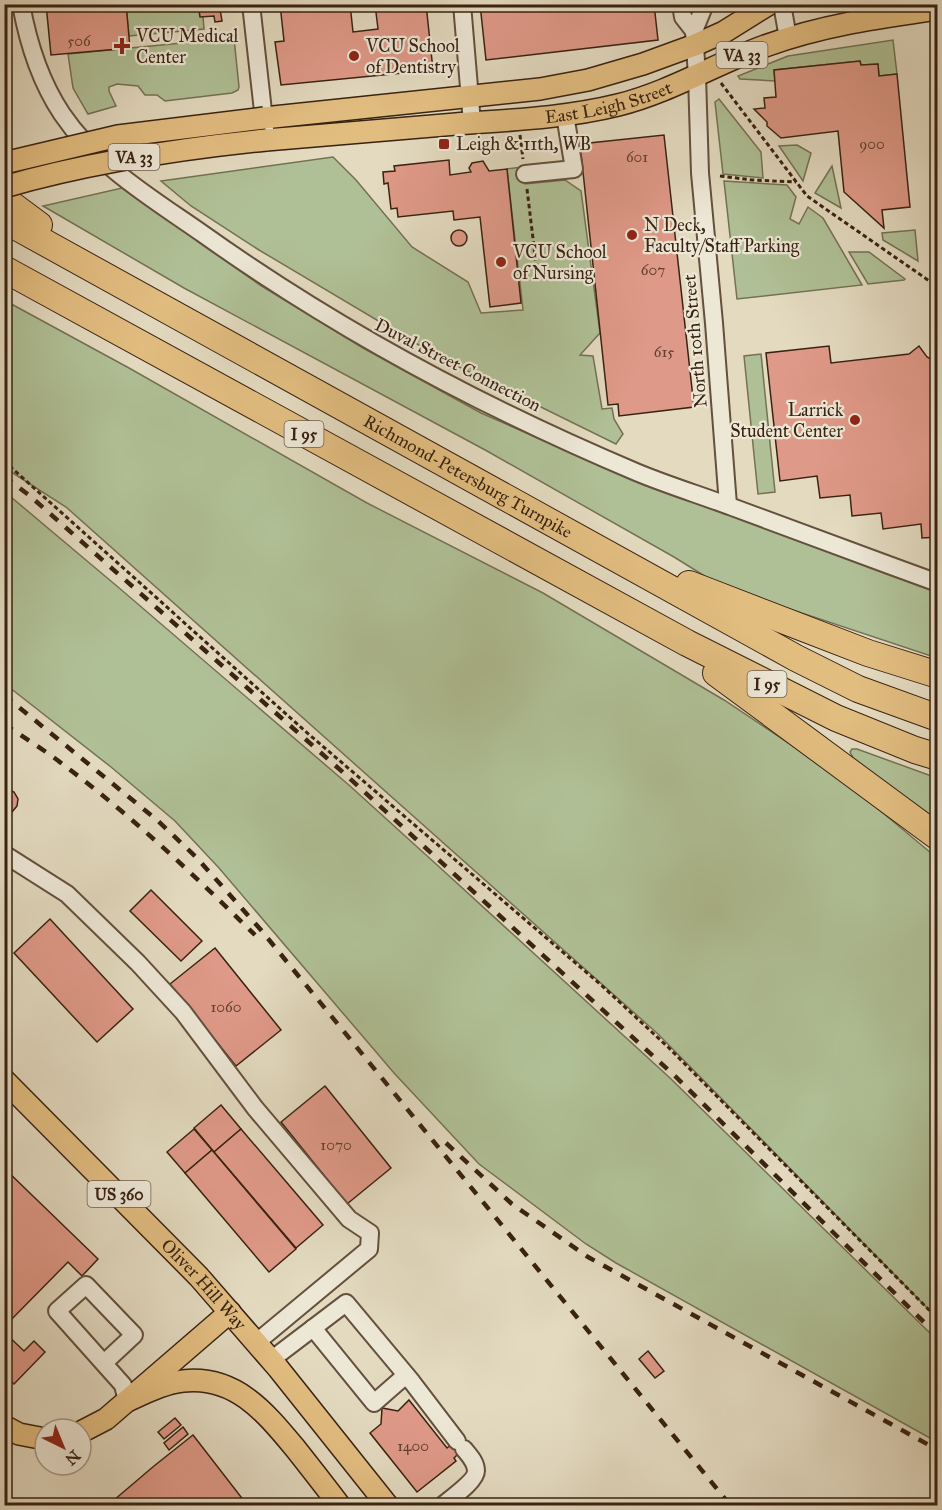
<svg xmlns="http://www.w3.org/2000/svg" width="942" height="1510" font-family="'IM FELL Great Primer',serif">
<style>
.green{fill:#b0c096;stroke:#747154;stroke-width:1.5}
.building{fill:#df9988;stroke:#392211;stroke-width:1.5}
.lines{fill:none;stroke-linecap:round;stroke-linejoin:round}
.minor-casing{stroke:#64503d;stroke-width:20}
.major-casing{stroke:#392211;stroke-width:24}
.highway-casing{stroke:#392211;stroke-width:28}
.path{stroke:#392211;stroke-width:3;stroke-dasharray:4.5 3;stroke-linecap:butt}
.minor{stroke:#ede7d6;stroke-width:16}
.major{stroke:#e2bd80;stroke-width:21}
.highway{stroke:#e2bd80;stroke-width:26}
.rail{stroke:#392211;stroke-width:4.5;stroke-dasharray:10 10;stroke-linecap:butt}
.major-bridge-casing{stroke:#392211;stroke-width:24;stroke-linecap:butt}
.major-bridge{stroke:#e2bd80;stroke-width:21}
.poi-dot{fill:#8f2418;stroke:#ede7d6;stroke-width:2}
.labels{text-anchor:middle;stroke-width:4.5;stroke-linejoin:round;paint-order:stroke}
.number-label{font-size:15px;fill:#62402f}
.shield{fill:#ede7d6;stroke:#6f5d4c;stroke-width:1.5}
.shield-label{font-size:16px;font-weight:bold;fill:#392211}
.poi-label{font-size:18px;fill:#392211;stroke:#ede7d6;text-anchor:start}
.street-label{font-size:18px;fill:#392211;stroke:#ede7d6}
</style>
<rect width="100%" height="100%" fill="#e3dac0"/>
<filter id="stains"><feTurbulence type="fractalNoise" baseFrequency=".00333" numOctaves="4"/><feColorMatrix values="0 0 0 0 .2 0 0 0 0 .09 0 0 0 0 .02 0 0 0 .5 -.17"/></filter>
<radialGradient id="worn" r=".72"><stop offset=".6" stop-color="#630" stop-opacity="0"/><stop offset="1" stop-color="#630" stop-opacity=".3"/></radialGradient>
<!-- green -->
<g class="green">
<polygon points="126,5 204,5 204,9 200,10 203,17 204,29 129,36"/>
<polygon points="234,38 239,87 238,90 232,93 165,101 157,95 145,95 138,86 117,84 109,87 109,91 116,106 88,114 73,88 68,54"/>
<polygon points="893,40 897,74 879,76 878,64 861,65 860,61 774,70 775,81 740,79 738,76 788,56"/>
<polygon points="719,99 761,152 763,178 723,174 715,102"/>
<polygon points="797,145 811,153 803,181 779,146"/>
<polygon points="333,157 356,180 412,247 468,282 481,313 523,310 507,169 522,167 525,184 565,180 581,191 600,333 580,355 593,356 602,409 612,408 614,419 623,434 616,444 439,357 259,250 191,206 161,181"/>
<polygon points="832,166 841,208 815,193"/>
<polygon points="724,181 787,185 796,197 790,219 799,224 808,207 823,218 862,285 737,299"/>
<polygon points="122,188 260,285 363,348 481,413 627,477 937,592 937,658 760,599 711,580 674,557 487,451 184,288 43,206"/>
<polygon points="915,230 918,261 883,240 882,233"/>
<polygon points="849,252 869,252 905,279 904,280 868,284"/>
<polygon points="4,300 129,368 367,503 543,593 724,700 841,778 937,858 937,1318 658,1034 66,507 5,468"/>
<polygon points="761,354 775,492 758,494 744,356"/>
<polygon points="5,492 118,587 350,786 447,874 670,1078 932,1335 937,1341 937,1442 616,1263 586,1244 479,1164 394,1073 219,868 175,821 111,767 5,684"/>
<polygon points="852,749 857,749 937,778 937,828 855,761 850,752"/>
</g>
<!-- building -->
<g class="building">
<polygon points="46,4 126,4 130,48 51,55"/>
<polygon points="204,4 227,4 228,9 220,9 222,21 215,22 214,16 200,17 199,10 204,9"/>
<polygon points="280,4 350,4 353,32 378,29 375,4 426,4 433,70 281,85 275,42 284,41"/>
<polygon points="480,4 654,4 658,40 486,60"/>
<polygon points="860,61 861,65 878,64 879,76 897,74 910,207 882,210 884,228 844,192 838,131 781,138 767,126 767,122 754,109 765,108 764,98 776,97 774,70"/>
<polygon points="664,135 694,407 619,416 618,404 608,405 580,144"/>
<polygon points="449,160 450,175 471,172 469,168 472,163 483,161 489,171 507,169 521,303 490,307 480,217 454,220 453,211 398,217 397,208 391,209 388,183 384,184 383,172 395,171 394,166"/>
<circle cx="459" cy="238" r="8"/>
<polygon points="829,346 831,363 909,354 919,346 927,357 938,363 938,537 922,538 921,524 883,529 881,513 852,516 850,495 820,498 817,476 780,481 766,353"/>
<polygon points="5,788 14,792 18,799 17,806 12,812 5,814"/>
<polygon points="151,890 202,941 181,961 130,911"/>
<polygon points="50,919 133,1009 97,1042 14,953"/>
<polygon points="215,948 281,1030 236,1066 170,984"/>
<polygon points="325,1086 391,1168 347,1204 281,1122"/>
<polygon points="221,1105 241,1129 214,1152 194,1128"/>
<polygon points="194,1129 212,1150 185,1173 167,1152"/>
<polygon points="241,1129 323,1225 296,1248 214,1152"/>
<polygon points="212,1150 296,1249 269,1272 185,1173"/>
<polygon points="4,1168 98,1259 82,1276 68,1262 4,1327"/>
<polygon points="4,1332 24,1351 34,1341 45,1352 14,1384 4,1375"/>
<polygon points="648,1351 664,1371 655,1378 639,1359"/>
<polygon points="409,1400 447,1448 452,1444 459,1453 454,1458 456,1461 417,1492 370,1433 381,1424 382,1408 398,1411"/>
<polygon points="175,1418 181,1425 164,1439 158,1432"/>
<polygon points="183,1427 188,1434 169,1450 164,1443"/>
<polygon points="193,1435 248,1506 107,1506 154,1466"/>
</g>
<g class="lines">
<!-- minor casing -->
<g class="minor-casing">
<g id="minor">
<path d="M 21,4 C 28,43 40,81 62,114 C 97,166 153,199 203,234 C 338,330 484,408 636,472 C 667,485 700,495 732,507 C 800,532 869,558 938,583"/>
<polyline points="251,4 265,129"/>
<polyline points="462,4 472,123"/>
<polyline points="681,4 683,17 694,31"/>
<polyline points="702,4 703,9 694,31 697,76 700,173 714,323 728,505"/>
<polyline points="782,4 788,38"/>
<polyline points="525,174 574,169 565,115"/>
<polyline points="4,854 67,894 138,963 183,1012 255,1108 349,1219 370,1233 369,1249 257,1342"/>
<polyline points="313,1328 374,1403 406,1375"/>
<polyline points="271,1360 346,1303 412,1382 457,1441"/>
<polyline points="104,1363 134,1335 86,1285 57,1311 123,1385 127,1401"/>
<path d="M 442,1506 C 450,1499 476,1481 476,1471 C 476,1462 469,1455 464,1449"/>
</g>
</g>
<!-- major casing -->
<g class="major-casing">
<g id="major">
<polyline points="264,118 540,89 588,80 643,64 695,45 724,32 769,4"/>
<path id="s1" d="M 266,140 C 330,135 393,129 456,124 C 511,120 565,118 618,105 C 670,92 715,64 765,46 C 820,26 879,17 938,9"/>
<path id="s2" d="M 4,1080 L 199,1277 L 278,1368 L 388,1506"/>
<path d="M 127,1401 C 145,1393 164,1383 183,1381 C 235,1375 265,1412 295,1448 C 310,1467 325,1486 340,1506"/>
<polyline points="4,1426 19,1434 45,1439"/>
<polyline points="81,1432 106,1419 230,1312"/>
</g>
</g>
<!-- highway casing -->
<g class="highway-casing">
<g id="highway">
<polyline points="4,199 39,225"/>
<path id="s3" d="M 4,220 L 796,658 L 858,689 L 938,718"/>
<polyline points="4,269 687,643 836,718 915,750 938,757"/>
<polyline points="689,584 868,653 938,675"/>
<polyline points="716,673 938,837"/>
</g>
</g>
<!-- path -->
<g class="path">
<polyline points="721,83 807,196 938,287"/>
<polyline points="520,135 523,159"/>
<polyline points="720,176 752,180 796,182"/>
<polyline points="527,189 538,280"/>
<polyline points="4,461 305,731 600,984 669,1048 938,1319"/>
</g>
<!-- minor -->
<use href="#minor" class="minor"/>
<!-- major -->
<use href="#major" class="major"/>
<!-- highway -->
<use href="#highway" class="highway"/>
<!-- rail -->
<g class="rail">
<polyline points="4,476 30,496 346,775 675,1076 938,1336"/>
<polyline points="4,695 157,820 197,858 261,930 731,1506"/>
<path d="M 4,724 C 25,738 46,751 65,766 C 133,817 195,876 255,935"/>
<polyline points="446,1143 512,1204 588,1257 938,1450"/>
</g>
<!-- major-bridge casing -->
<g class="major-bridge-casing">
<g id="major-bridge">
<polyline points="4,163 118,136 264,118"/>
<path d="M 4,187 C 90,162 178,149 266,140"/>
</g>
</g>
<!-- major-bridge -->
<use href="#major-bridge" class="major-bridge"/>
</g>
<!-- markers -->
<g class="poi-dot">
<path d="M119 37h6v6h6v6h-6v6h-6v-6h-6v-6h6z"/>
<circle cx="354" cy="56" r="6"/>
<rect x="438" y="138" width="12" height="12" rx="3"/>
<circle cx="632" cy="235" r="6"/>
<circle cx="501" cy="262" r="6"/>
<circle cx="855" cy="420" r="6"/>
</g>
<g class="labels">
<!-- number labels -->
<g class="number-label">
<text x="79" y="46">506</text>
<text x="872" y="149">900</text>
<text x="637" y="162">601</text>
<text x="653" y="275">607</text>
<text x="664" y="357">615</text>
<text x="226" y="1012">1060</text>
<text x="336" y="1150">1070</text>
<text x="413" y="1451">1400</text>
</g>
<!-- shield labels -->
<g class="shield">
<rect x="716.5" y="42" width="51" height="26" rx="4.5"/>
<rect x="108.5" y="144" width="51" height="26" rx="4.5"/>
<rect x="284.5" y="421" width="39" height="26" rx="4.5"/>
<rect x="747.5" y="671" width="39" height="26" rx="4.5"/>
<rect x="87.5" y="1181" width="63" height="26" rx="4.5"/>
</g>
<g class="shield-label">
<text x="742" y="61">VA 33</text>
<text x="134" y="163">VA 33</text>
<text x="304" y="440">I 95</text>
<text x="767" y="690">I 95</text>
<text x="119" y="1200">US 360</text>
</g>
<!-- poi labels -->
<g class="poi-label">
<text x="136" y="42">VCU Medical<tspan x="136" dy="21">Center</tspan></text>
<text x="366" y="52">VCU School<tspan x="366" dy="21">of Dentistry</tspan></text>
<text x="456" y="150">Leigh &amp; 11th, WB</text>
<text x="644" y="231">N Deck,<tspan x="644" dy="21">Faculty/Staff Parking</tspan></text>
<text x="513" y="258">VCU School<tspan x="513" dy="21">of Nursing</tspan></text>
<text x="843" y="416" text-anchor="end">Larrick<tspan x="843" dy="21">Student Center</tspan></text>
</g>
<!-- street labels -->
<g class="street-label">
<text dy="6" stroke="none"><textPath href="#s1" startOffset="345">East Leigh Street</textPath></text>
<text transform="translate(695 341) rotate(-95)" y="6">North 10th Street</text>
<text transform="translate(458 365) rotate(27)" y="6">Duval Street Connection</text>
<text dy="6" stroke="none"><textPath href="#s3" startOffset="530">Richmond-Petersburg Turnpike</textPath></text>
<text dy="6" stroke="none"><textPath href="#s2" startOffset="286">Oliver Hill Way</textPath></text>
</g>
</g>
<!-- margin -->
<rect width="942" height="1510" fill="none" stroke="#e3dac0" stroke-width="24"/>
<rect x="6" y="6" width="930" height="1498" fill="none" stroke="#392211" stroke-width="3"/>
<rect x="12" y="12" width="918" height="1486" fill="none" stroke="#392211" stroke-width="1.5"/>
<!-- north arrow -->
<g transform="translate(63 1447) rotate(137)"><circle r="28" fill="#ede7d6" stroke="#a59887" stroke-width="1.5"/>
<path d="M0-4.5L10 22L0 15L-10 22Z" fill="#8f2418"/>
<text y="-9" font-size="16" font-weight="bold" text-anchor="middle" fill="#392211">N</text>
</g>
<rect width="100%" height="100%" filter="url(#stains)"/>
<rect width="100%" height="100%" fill="url(#worn)"/>
</svg>
